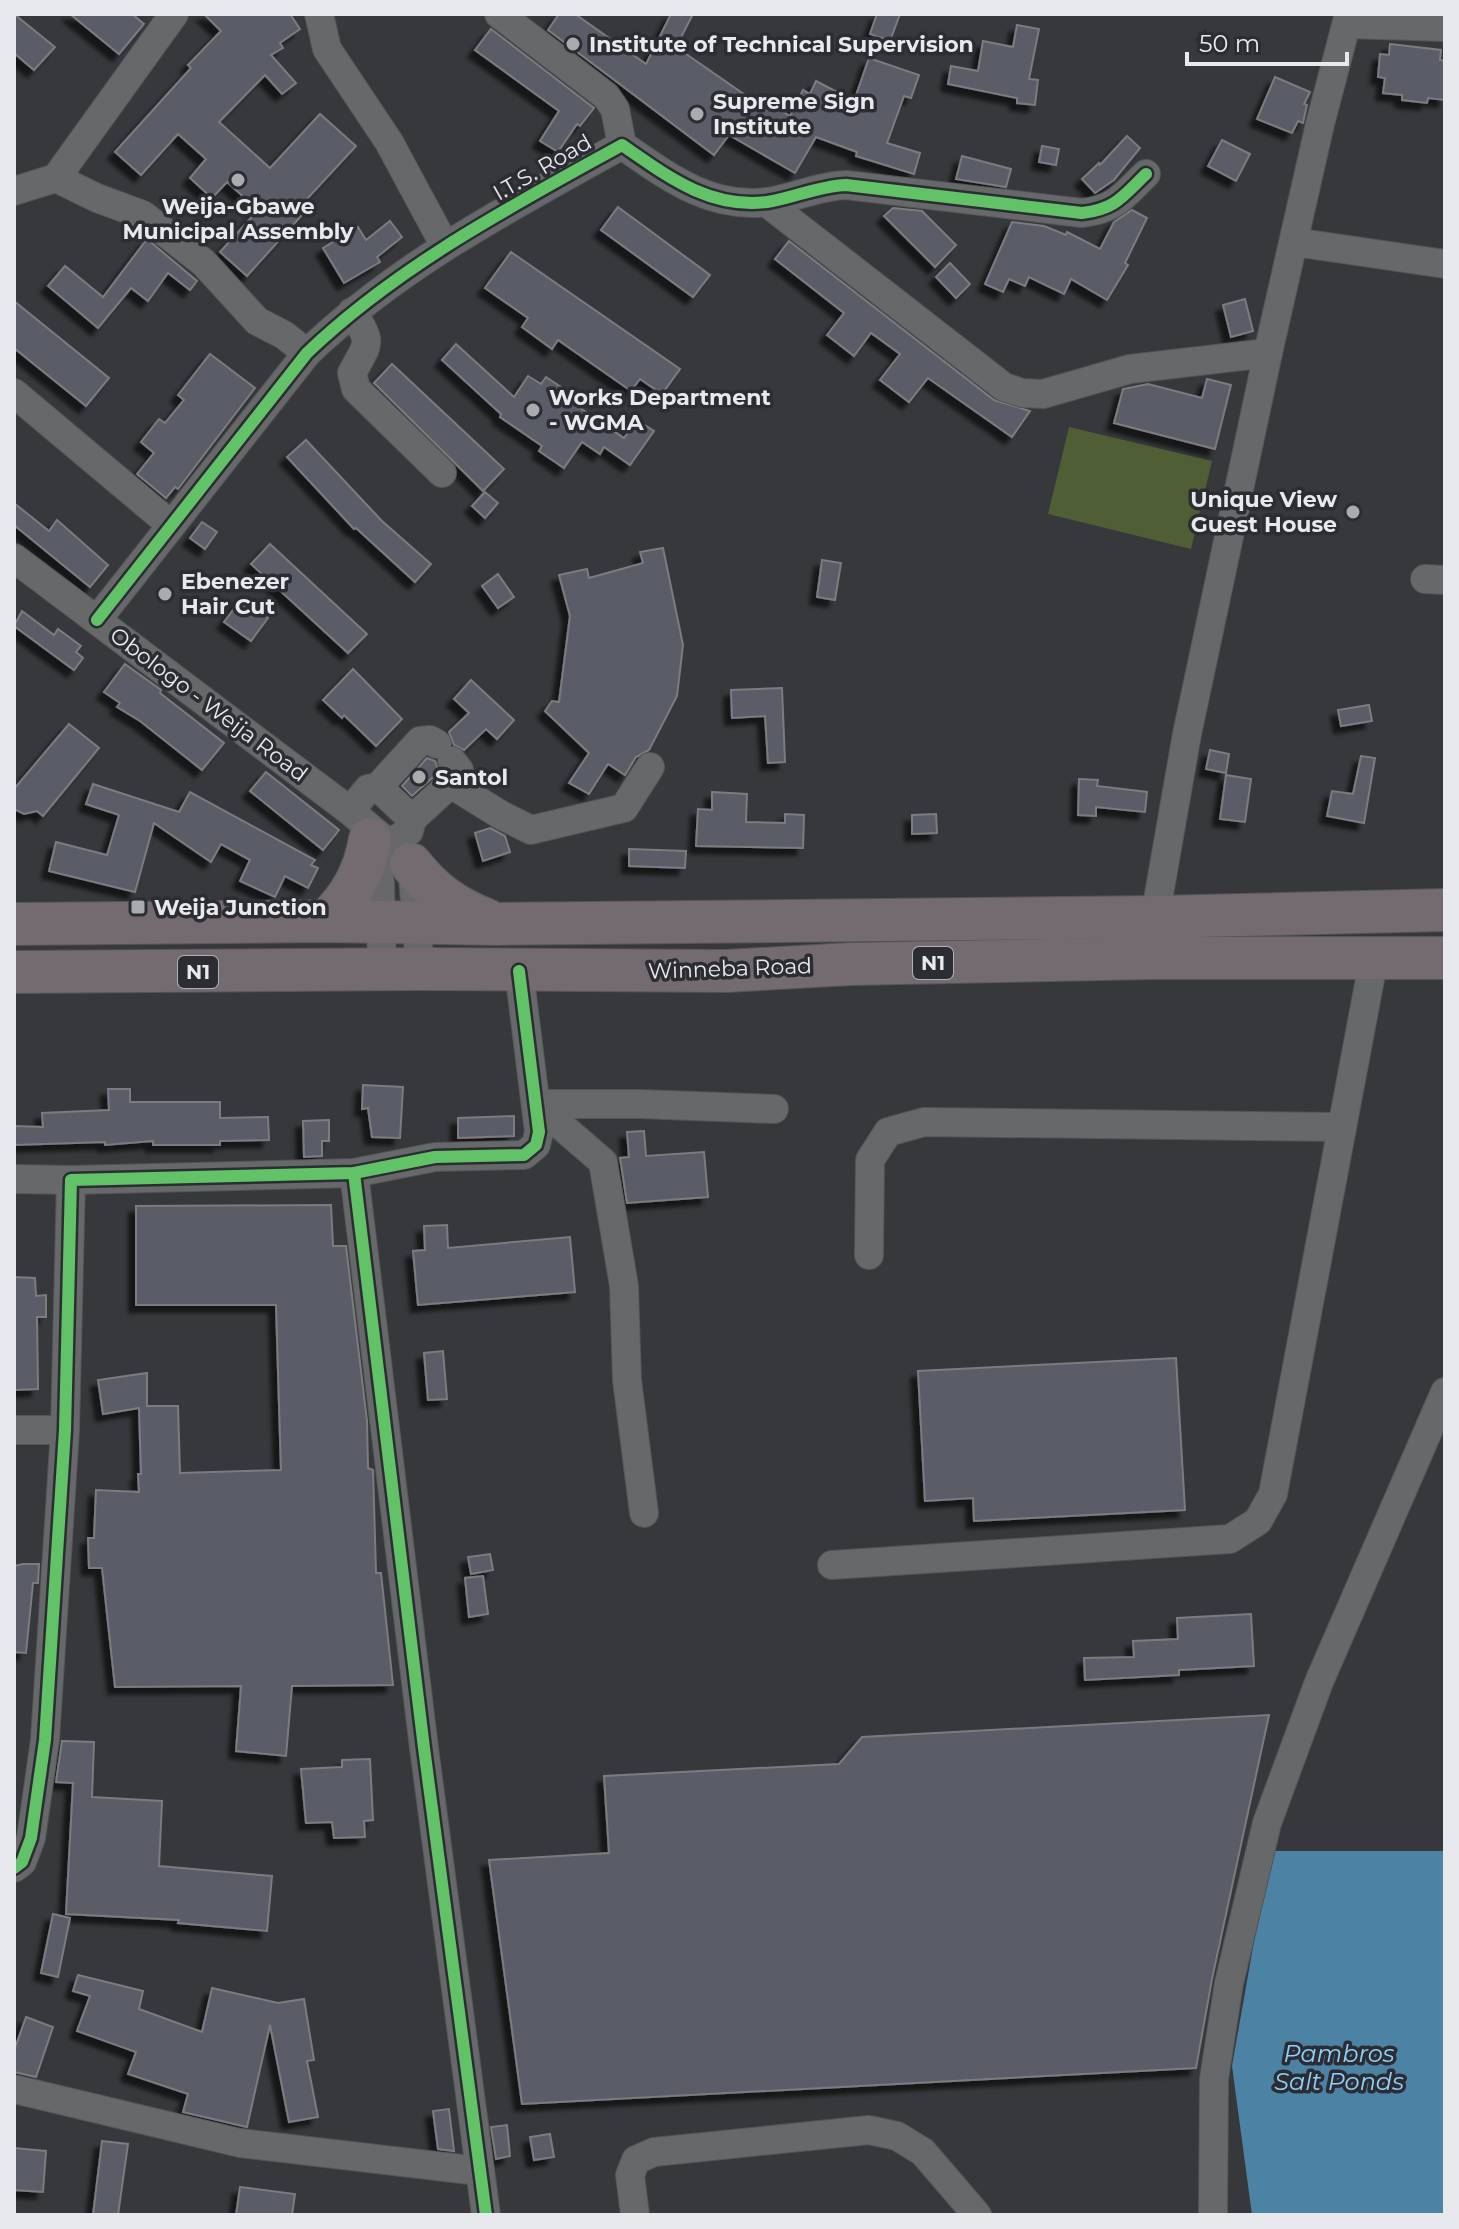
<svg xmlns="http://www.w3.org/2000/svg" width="1459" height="2229" font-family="Montserrat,sans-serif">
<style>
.green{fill:#505e36}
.water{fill:#4c83a5}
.building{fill:#5a5b67;stroke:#7b7c7f;stroke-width:2;filter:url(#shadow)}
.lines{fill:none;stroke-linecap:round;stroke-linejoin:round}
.minor-casing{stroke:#535457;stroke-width:30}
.highway-casing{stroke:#535457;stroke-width:44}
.minor{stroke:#67686a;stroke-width:28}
.highway{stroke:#736b70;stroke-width:42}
.cycleway-casing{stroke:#2b2d32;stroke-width:17}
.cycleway{stroke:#61c268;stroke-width:12}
.poi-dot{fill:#aaabaf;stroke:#2b2d32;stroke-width:3}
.labels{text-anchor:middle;stroke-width:7;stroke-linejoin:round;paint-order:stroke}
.shield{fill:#2b2d32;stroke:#afb1b5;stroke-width:2}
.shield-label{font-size:20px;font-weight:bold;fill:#e8e9ed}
.poi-label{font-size:22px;font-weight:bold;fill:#e8e9ed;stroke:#2b2d32;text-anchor:start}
.street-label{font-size:22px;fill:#e8e9ed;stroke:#2b2d32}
.water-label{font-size:24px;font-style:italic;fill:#8ed1fd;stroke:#2b2d32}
</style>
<defs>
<filter id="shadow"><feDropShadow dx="-7" dy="7" stdDeviation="2" flood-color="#0009"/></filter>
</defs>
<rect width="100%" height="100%" fill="#36383b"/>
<!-- green -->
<polygon class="green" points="1069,427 1212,461 1191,549 1048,514"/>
<!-- water -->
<polygon class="water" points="1270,1851 1445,1851 1445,2215 1252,2215 1232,2066"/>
<!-- building -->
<g class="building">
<polygon points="14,14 55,47 34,70 14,53"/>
<polygon points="70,14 132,14 144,24 119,54"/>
<polygon points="204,14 290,14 300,29 280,43 283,48 271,55 296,83 282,94 265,75 219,122 270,168 320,114 356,146 306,200 311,205 247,276 220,252 258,210 227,182 212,198 190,178 206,159 178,134 141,175 115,152 191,68 188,65 221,31"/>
<polygon points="559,14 575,14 646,64 671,14 693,14 676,47 767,110 770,104 790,116 803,90 810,94 816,81 854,101 869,58 919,75 911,98 904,96 887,143 920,153 914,174 856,156 857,152 816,137 795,173 729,135 714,155 548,30"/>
<polygon points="877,14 900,14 890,41 870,34"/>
<polygon points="1017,25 1039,29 1029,79 1038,80 1035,105 1017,103 1017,98 948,84 951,66 978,71 983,41 1013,47"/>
<polygon points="491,29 594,108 580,126 577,124 558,152 540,141 559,111 475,50"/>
<polygon points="1390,44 1441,50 1440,60 1445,61 1445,100 1428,98 1427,103 1402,100 1402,95 1383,93 1385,78 1378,77 1380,54 1389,55"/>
<polygon points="1275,77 1310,92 1304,104 1307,105 1303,123 1298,121 1292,133 1257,119"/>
<polygon points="1127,136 1140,148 1114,180 1095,193 1082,179 1099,163 1100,165"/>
<polygon points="1222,140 1250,154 1236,181 1208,166"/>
<polygon points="1042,146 1059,149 1056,165 1039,162"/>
<polygon points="962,156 1011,169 1006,187 956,179"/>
<polygon points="618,207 710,275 693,297 601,230"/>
<polygon points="893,208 922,211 956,245 935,267 884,216"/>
<polygon points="1132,210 1147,218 1125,263 1128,265 1107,300 1071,279 1064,294 1029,277 1025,286 1009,279 1003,292 985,284 1012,222 1044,226 1066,235 1067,232 1100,249 1114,222"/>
<polygon points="390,221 402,237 377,257 380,262 344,283 323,248 358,227 366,240"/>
<polygon points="147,239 197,281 190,290 168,273 148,301 131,288 98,328 48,286 65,266 103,297"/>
<polygon points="789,241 994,400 1030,411 1012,437 928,378 909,402 880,380 900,354 871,333 854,356 827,335 844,313 775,259"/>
<polygon points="511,252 680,369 662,394 640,379 631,391 558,340 552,349 522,327 528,318 485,288"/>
<polygon points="950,263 970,284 956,298 936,277"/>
<polygon points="1245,299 1253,331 1231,337 1223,305"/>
<polygon points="14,301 109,378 86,406 14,348"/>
<polygon points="456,344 514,397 528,376 541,384 546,377 564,389 560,394 624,438 637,420 654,431 630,465 604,447 600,454 582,442 564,468 539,451 542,446 500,417 501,414 442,360"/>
<polygon points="210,354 255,388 178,489 175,487 166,498 137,474 154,453 141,442 159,419 165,423 184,400 178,395"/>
<polygon points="392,364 504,469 483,491 374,383"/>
<polygon points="1207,379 1231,385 1215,449 1114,423 1123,389 1148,384 1202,398"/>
<polygon points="306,440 382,521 431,564 415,582 356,528 354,529 287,457"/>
<polygon points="485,492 498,503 485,518 472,506"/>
<polygon points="14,503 49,531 57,520 108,565 90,587 14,525"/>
<polygon points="202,522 217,532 205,549 190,538"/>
<polygon points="270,544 367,634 348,653 251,564"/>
<polygon points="663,548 683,645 677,696 649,750 636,757 625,775 608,764 589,794 569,783 589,753 545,711 552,701 559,702 570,616 559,575 587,569 589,578 643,563 640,552"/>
<polygon points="822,560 841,563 835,600 817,597"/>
<polygon points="498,574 514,597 498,608 482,586"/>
<polygon points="242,598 268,618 251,641 224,622"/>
<polygon points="22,611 54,635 58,629 81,646 76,652 83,658 74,670 14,626"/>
<polygon points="125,664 161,690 160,693 224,743 202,770 140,721 117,707 120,703 104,692"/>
<polygon points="353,669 402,719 376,746 344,715 342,718 323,700"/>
<polygon points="471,680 514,720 497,739 486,729 464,750 454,745 449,732 469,713 454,699"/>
<polygon points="782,688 785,762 768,763 765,716 732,718 731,690"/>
<polygon points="1369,705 1372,721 1341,726 1338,710"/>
<polygon points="69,724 99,748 43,816 37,811 24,814 14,809 14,789"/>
<polygon points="1210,750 1229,754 1226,773 1206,769"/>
<polygon points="1361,756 1375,758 1364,823 1327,816 1332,791 1353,794"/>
<polygon points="427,758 435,761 439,772 412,796 402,786"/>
<polygon points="266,772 339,830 323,850 250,791"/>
<polygon points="1226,775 1251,779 1245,822 1220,819"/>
<polygon points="1079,779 1098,780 1097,786 1147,792 1145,812 1096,807 1096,816 1078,815"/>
<polygon points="93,784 179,812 190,792 315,860 311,865 318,868 308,888 285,876 275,897 240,881 250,860 221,844 211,862 154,823 135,892 49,871 56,842 107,855 119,815 86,804"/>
<polygon points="712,792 747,794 746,822 785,823 785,814 804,815 803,848 696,846 698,809 712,810"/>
<polygon points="936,814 937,833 912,834 912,815"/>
<polygon points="490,828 505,836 510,852 483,861 475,833"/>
<polygon points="629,849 686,851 685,868 629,866"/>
<polygon points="363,1085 403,1087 400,1138 372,1137 368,1108 362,1109"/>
<polygon points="108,1089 130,1089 130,1102 220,1102 220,1118 268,1117 269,1140 220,1141 220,1145 153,1145 153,1141 105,1145 105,1142 14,1145 14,1126 43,1127 42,1113 109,1110"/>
<polygon points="514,1116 514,1136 458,1138 458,1118"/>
<polygon points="329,1120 329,1141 322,1141 322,1156 304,1157 303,1121"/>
<polygon points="644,1131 646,1156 704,1152 708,1197 627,1203 620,1158 629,1157 627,1132"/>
<polygon points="331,1205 333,1246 346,1246 367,1421 368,1468 373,1470 376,1573 381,1573 393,1685 292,1686 286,1756 236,1751 241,1686 115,1687 102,1568 89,1568 88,1538 94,1538 96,1490 139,1492 138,1474 141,1474 139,1408 103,1414 98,1380 147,1373 147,1406 178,1406 180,1473 281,1470 276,1305 136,1305 136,1206"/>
<polygon points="447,1225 448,1248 570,1237 575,1292 418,1305 413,1251 425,1250 424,1226"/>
<polygon points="14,1277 35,1278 36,1296 46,1295 46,1317 37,1317 38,1389 14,1390"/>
<polygon points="443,1351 447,1399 428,1400 424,1353"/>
<polygon points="1176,1358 1185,1510 974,1521 973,1498 925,1501 918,1371"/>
<polygon points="490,1554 493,1570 471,1574 468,1557"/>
<polygon points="23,1564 39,1564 38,1583 33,1583 26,1653 14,1652 14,1566"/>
<polygon points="483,1576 488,1614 469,1617 465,1578"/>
<polygon points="1251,1614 1254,1666 1179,1670 1179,1675 1085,1680 1084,1658 1134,1657 1133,1641 1178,1639 1177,1618"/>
<polygon points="1269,1715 1212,1979 1196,2068 522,2104 489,1860 609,1853 604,1776 839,1764 862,1737"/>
<polygon points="62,1741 94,1742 92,1797 162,1801 159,1866 272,1876 267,1931 178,1923 179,1920 66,1914 73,1783 56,1782"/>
<polygon points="370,1759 373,1820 364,1821 365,1837 334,1838 332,1822 306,1823 301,1769 342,1767 342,1760"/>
<polygon points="53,1914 70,1918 58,1977 41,1973"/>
<polygon points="78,1975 143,1991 139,2009 202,2032 212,1988 278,2003 304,1999 314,2060 307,2061 318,2117 289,2122 270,2025 247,2127 183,2112 188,2094 128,2074 136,2052 77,2031 90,1996 73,1991"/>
<polygon points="26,2017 53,2027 36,2077 14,2072 14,2051"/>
<polygon points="449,2109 454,2151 438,2149 433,2111"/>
<polygon points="507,2125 510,2156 496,2159 491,2127"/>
<polygon points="550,2134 554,2157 534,2160 530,2137"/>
<polygon points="102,2141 128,2144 118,2215 93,2215"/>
<polygon points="14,2148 46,2151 43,2192 14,2190"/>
<polygon points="240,2187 295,2194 292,2215 236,2215"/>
</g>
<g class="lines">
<!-- minor casing -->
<g class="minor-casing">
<g id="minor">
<polyline points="319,14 327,49 389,142 445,246"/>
<polyline points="499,14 606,96 615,109 622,145"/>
<polyline points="1347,24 1445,27"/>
<polyline points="56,178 97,198 143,215 204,263 257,321 284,335 307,353"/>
<polyline points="14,191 56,178 174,14"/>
<polyline points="766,202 1004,387 1022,393 1043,394 1130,369 1268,353"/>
<polyline points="1294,242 1445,264"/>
<path d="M 352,312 C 373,344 369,341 352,373 L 356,389 L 442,473"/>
<polyline points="14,393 170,524"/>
<polyline points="14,558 350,811 406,858 411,864 413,877 420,969"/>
<polyline points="1425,579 1445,580"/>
<path d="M 97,620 L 307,353 C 399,265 512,206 622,145 C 667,176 709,209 767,202 C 794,198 818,186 846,185 L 1082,213 C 1116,209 1123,196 1146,174"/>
<polyline points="451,784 501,815 531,830 624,808 650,767"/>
<polyline points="378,787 420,741 430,740 437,744"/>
<polyline points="350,811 368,789 378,787 412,819 409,831 389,844"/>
<polyline points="412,819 458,777 459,770 452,761"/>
<polyline points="372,846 380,883 382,970"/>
<polyline points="1155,917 1187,734 1268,353 1320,124 1349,14"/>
<polyline points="536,1104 603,1162 624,1286 627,1380 644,1513"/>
<polyline points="536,1104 640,1104 774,1109"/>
<polyline points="354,1173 424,1748 486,2215"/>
<polyline points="14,1179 71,1180"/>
<polyline points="869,1255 870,1160 888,1132 924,1122 1342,1127"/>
<polyline points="14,1430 65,1430"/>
<polyline points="832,1565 1230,1539 1258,1521 1273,1494 1374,958"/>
<polyline points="14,1868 22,1862 31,1838 45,1740 65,1430 71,1180 354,1173 435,1157 524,1155 536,1145 539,1132 519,971"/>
<polyline points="14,2089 240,2143 479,2171"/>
<polyline points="635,2215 630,2175 636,2160 654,2152 869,2130 897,2136 923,2152 977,2215"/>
<polyline points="1213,2215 1214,2079 1229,1983 1267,1823 1319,1682 1445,1392"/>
</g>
</g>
<!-- highway casing -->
<g class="highway-casing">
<g id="highway">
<path d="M 411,864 C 433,892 454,907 487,920"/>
<path d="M 326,921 C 351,897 364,873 370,839"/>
<polyline points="14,924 326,921 496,924 1155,917 1445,910"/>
<polyline points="14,972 420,969 726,971 851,964 1153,958 1445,958"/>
</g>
</g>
<!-- minor -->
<use href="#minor" class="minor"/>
<!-- highway -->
<use href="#highway" class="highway"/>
<!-- cycleway casing -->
<g class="cycleway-casing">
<g id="cycleway">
<path d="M 97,620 L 307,353 C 399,265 512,206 622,145 C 667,176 709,209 767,202 C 794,198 818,186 846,185 L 1082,213 C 1116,209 1123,196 1146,174"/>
<polyline points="354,1173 424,1748 486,2215"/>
<polyline points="14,1868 22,1862 31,1838 45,1740 65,1430 71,1180 354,1173 435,1157 524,1155 536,1145 539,1132 519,971"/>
</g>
</g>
<!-- cycleway -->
<use href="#cycleway" class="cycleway"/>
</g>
<!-- markers -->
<g class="poi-dot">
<circle cx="573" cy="44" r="8"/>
<circle cx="697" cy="114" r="8"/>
<circle cx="238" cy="180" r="8"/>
<circle cx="533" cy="410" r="8"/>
<circle cx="1353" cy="512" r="8"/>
<circle cx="165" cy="594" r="8"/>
<circle cx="419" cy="777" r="8"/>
<rect x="130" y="899" width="16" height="16" rx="4"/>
</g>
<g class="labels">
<!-- shield labels -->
<g class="shield">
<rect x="913" y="947" width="40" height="32" rx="6"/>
<rect x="178" y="956" width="40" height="32" rx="6"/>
</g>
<g class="shield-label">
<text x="933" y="970">N1</text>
<text x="198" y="979">N1</text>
</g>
<!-- poi labels -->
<g class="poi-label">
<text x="589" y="52">Institute of Technical Supervision</text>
<text x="713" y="109">Supreme Sign<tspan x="713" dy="25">Institute</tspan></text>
<text x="238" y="214" text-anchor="middle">Weija-Gbawe<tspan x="238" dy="25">Municipal Assembly</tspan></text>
<text x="549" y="405">Works Department<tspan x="549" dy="25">- WGMA</tspan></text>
<text x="1337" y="507" text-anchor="end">Unique View<tspan x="1337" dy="25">Guest House</tspan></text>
<text x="181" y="589">Ebenezer<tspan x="181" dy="25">Hair Cut</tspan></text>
<text x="435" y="785">Santol</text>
<text x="154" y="915">Weija Junction</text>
</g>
<!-- street labels -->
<g class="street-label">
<text transform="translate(542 167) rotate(-30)" y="8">I.T.S. Road</text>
<text transform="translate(209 704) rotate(37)" y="8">Obologo - Weija Road</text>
<text transform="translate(730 968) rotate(-2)" y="8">Winneba Road</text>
</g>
<!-- water labels -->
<g class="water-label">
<text x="1339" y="2062">Pambros<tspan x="1339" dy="28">Salt Ponds</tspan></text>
</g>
</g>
<!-- border -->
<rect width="1459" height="2229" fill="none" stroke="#e8e9ed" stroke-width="32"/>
<!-- scale -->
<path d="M1187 52v12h160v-12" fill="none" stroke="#e8e9ed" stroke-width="4"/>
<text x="1199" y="52" font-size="24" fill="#e8e9ed" stroke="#2b2d32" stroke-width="6" paint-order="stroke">50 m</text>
</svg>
